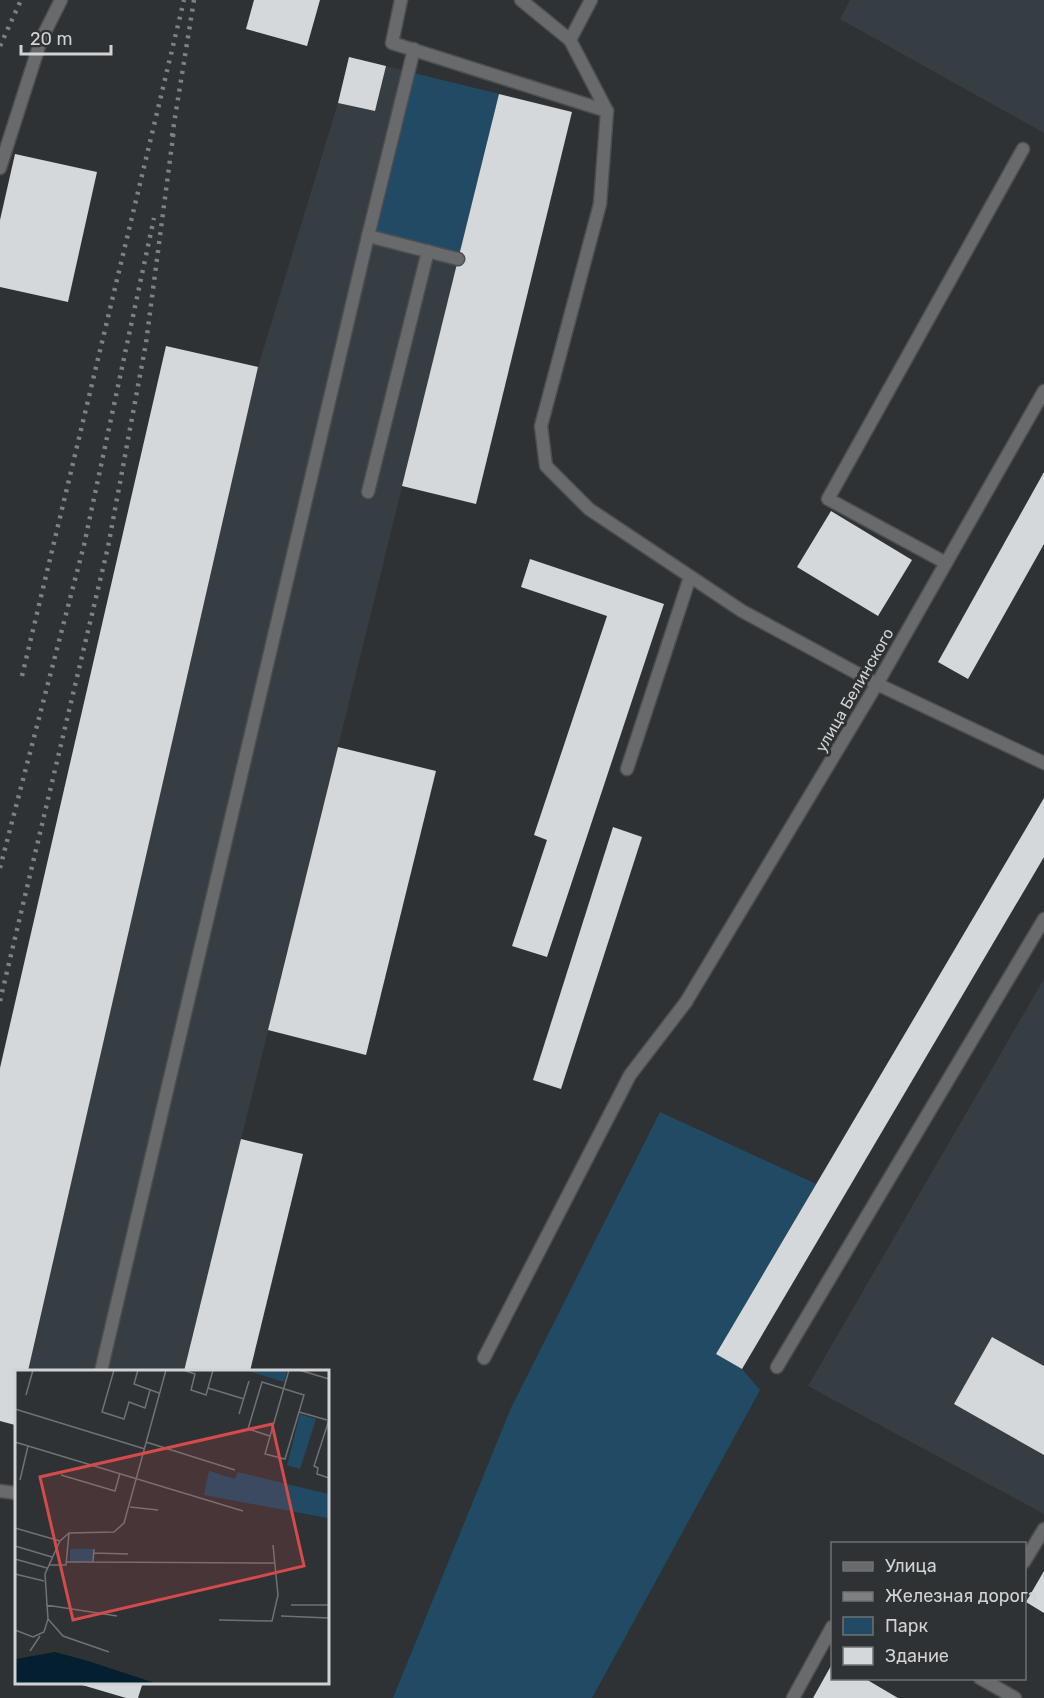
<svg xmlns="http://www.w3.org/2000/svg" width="1044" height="1698" font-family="Rubik,sans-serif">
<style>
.built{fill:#363e44}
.green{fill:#214b65}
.building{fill:#d4d8db}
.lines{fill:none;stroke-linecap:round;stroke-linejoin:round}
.lane-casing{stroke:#4c4f51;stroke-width:15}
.street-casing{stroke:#4c4f51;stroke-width:15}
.lane{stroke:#686a6b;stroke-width:12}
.street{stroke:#686a6b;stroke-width:12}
.rail{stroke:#7e8082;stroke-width:4.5;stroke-dasharray:3 6;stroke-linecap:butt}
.labels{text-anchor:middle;stroke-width:6;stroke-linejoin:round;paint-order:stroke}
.street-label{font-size:16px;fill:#d0d2d3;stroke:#2f3234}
.inset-road{fill:none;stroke:#6f7274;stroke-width:1.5}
.view{fill:#d54a4a;fill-opacity:0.15;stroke:#d54a4a;stroke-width:3}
.inset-edge{fill:none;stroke:#d0d2d3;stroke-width:3}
</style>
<rect width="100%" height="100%" fill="#2f3234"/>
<!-- built -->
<g class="built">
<polygon points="850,0 1044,0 1044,133 840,19"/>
<polygon points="386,66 499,94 184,1371 28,1371 258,367 338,103 375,111"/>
<polygon points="1044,979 1044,1514 808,1386"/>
</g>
<!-- green -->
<g class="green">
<polygon points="409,72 499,94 458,259 376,233 414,79"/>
<polygon points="660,1112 816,1184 716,1354 742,1369 760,1390 592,1698 393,1698 511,1408"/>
</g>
<!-- building -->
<g class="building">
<polygon points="254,0 320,0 307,46 246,29"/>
<polygon points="349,57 386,66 375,111 338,103"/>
<polygon points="499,94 572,112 476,504 402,486"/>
<polygon points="15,154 97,172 68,302 0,287 0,220"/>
<polygon points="166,346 258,367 28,1371 16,1371 15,1425 0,1421 0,1068"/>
<polygon points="1044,472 1044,544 968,679 938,662"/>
<polygon points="831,511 912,560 878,616 797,567"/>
<polygon points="530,559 664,604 547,957 512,946 547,840 534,835 607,616 521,587"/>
<polygon points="338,747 436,771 366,1055 268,1030"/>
<polygon points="1044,798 1044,857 742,1369 716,1354"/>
<polygon points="613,827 642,837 561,1089 533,1080"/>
<polygon points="241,1139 303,1154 250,1371 184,1371"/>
<polygon points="992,1337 1044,1366 1044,1455 954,1404"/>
<polygon points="1044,1571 1044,1613 1026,1602"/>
<polygon points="832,1664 832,1678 864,1678 898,1698 813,1698"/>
<polygon points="72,1682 143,1682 138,1698 126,1698"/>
</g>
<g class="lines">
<!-- lane casing -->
<g class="lane-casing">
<g id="lane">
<polyline points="401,0 392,43 607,111 600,204 541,426 546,466 589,509 742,611 877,684 1044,763"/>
<polyline points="521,0 570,40 607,111"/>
<polyline points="570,40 591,0"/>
<polyline points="414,49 368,236 458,259"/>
<polyline points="0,168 41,40 61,0"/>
<polyline points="368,492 428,251"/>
<polyline points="946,563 828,499 1023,149"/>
<polyline points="627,769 690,577"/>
<polyline points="484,1358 630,1075 686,1002"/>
<polyline points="777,1367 1044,919"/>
<polyline points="101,1371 368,236"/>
<polyline points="0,1491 16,1493"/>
<polyline points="1024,1562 1044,1529"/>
<polyline points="980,1678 1015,1698"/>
<polyline points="793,1698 832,1627"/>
</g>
</g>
<!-- street casing -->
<g class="street-casing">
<polyline id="street" points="686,1002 877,684 1044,391"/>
</g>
<!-- lane -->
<use href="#lane" class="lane"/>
<!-- street -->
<use href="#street" class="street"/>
<!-- rail -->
<g class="rail">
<polyline points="0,46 21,0"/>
<polyline points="172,136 194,0"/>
<polyline points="22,676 184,0"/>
<polyline points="0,868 84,545 154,218"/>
<polyline points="0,1001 108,547 146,343 174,129"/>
</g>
</g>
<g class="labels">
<!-- street labels -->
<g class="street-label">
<text transform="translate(854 690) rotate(-60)" y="6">улица Белинского</text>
</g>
</g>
<!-- overview -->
<g transform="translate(15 1370)">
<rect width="314" height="314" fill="#2f3234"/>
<path d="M 230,0 L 268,0 L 272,1 L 269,12 ZM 285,44 L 301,49 L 285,99 L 272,95 ZM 194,101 L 220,109 L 223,102 L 313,124 L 313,148 L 189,125 ZM 55,179 L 79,179 L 78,191 L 55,192 Z" fill="#214b65"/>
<path d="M 40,282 L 73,291 L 140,313 L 0,313 L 1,289 Z" fill="#041f2f"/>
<path class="inset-road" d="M 99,0 L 87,42 L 109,49 L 114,32 L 130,38 L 135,20M 123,0 L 119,14 L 144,23M 168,0 L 180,4 L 176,20 L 191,25 L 193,18 L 229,29M 274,0 L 250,84 L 270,89 L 284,42 L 312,50M 284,0 L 314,9M 193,18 L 198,0M 11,25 L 18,0M 0,39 L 130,79M 224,44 L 234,11M 314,50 L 299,96 L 303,98 L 302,104 L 314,108M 255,66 L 233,59 L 247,12 L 289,25 L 284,42M 0,72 L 228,141M 131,72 L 220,100M 46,105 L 100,121 L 105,103M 5,110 L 13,76M 115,137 L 143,140M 0,158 L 45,171M 0,176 L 37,187M 79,183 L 113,184M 0,189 L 32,198M 51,192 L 78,192 L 79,179M 78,192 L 260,193M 34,195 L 51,195 L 54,163 L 99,162 L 109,153 L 151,0M 0,204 L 29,211M 31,235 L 102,246M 276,235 L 314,235M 266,246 L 314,248M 33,249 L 48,266 L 94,282M 204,250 L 257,251 L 263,225 L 258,175M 0,260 L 18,267 L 29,262 L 33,249 L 30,204 L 45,171 L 54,163M 15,281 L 25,266"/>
<path class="view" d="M 257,54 L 289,196 L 58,250 L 25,107 Z"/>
<rect width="314" height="314" class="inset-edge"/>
</g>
<!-- legend -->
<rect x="831" y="1542" width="195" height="138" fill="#2f3234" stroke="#6f7274" stroke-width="1.5"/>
<rect x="843" y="1562" width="30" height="9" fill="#686a6b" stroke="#6f7274" stroke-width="1.5"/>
<text x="885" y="1572" font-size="18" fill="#d0d2d3">Улица</text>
<rect x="843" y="1592" width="30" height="9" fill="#7e8082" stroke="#6f7274" stroke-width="1.5"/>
<text x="885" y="1602" font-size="18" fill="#d0d2d3">Железная дорога</text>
<rect x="843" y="1617" width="30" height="18" fill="#214b65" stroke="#6f7274" stroke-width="1.5"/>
<text x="885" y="1632" font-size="18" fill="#d0d2d3">Парк</text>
<rect x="843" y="1647" width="30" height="18" fill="#d4d8db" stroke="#6f7274" stroke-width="1.5"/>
<text x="885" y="1662" font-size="18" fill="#d0d2d3">Здание</text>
<!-- scale -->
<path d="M21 45v9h90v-9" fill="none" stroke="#d0d2d3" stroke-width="3"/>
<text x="30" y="45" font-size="18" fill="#d0d2d3" stroke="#2f3234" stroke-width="4.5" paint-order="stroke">20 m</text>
</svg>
